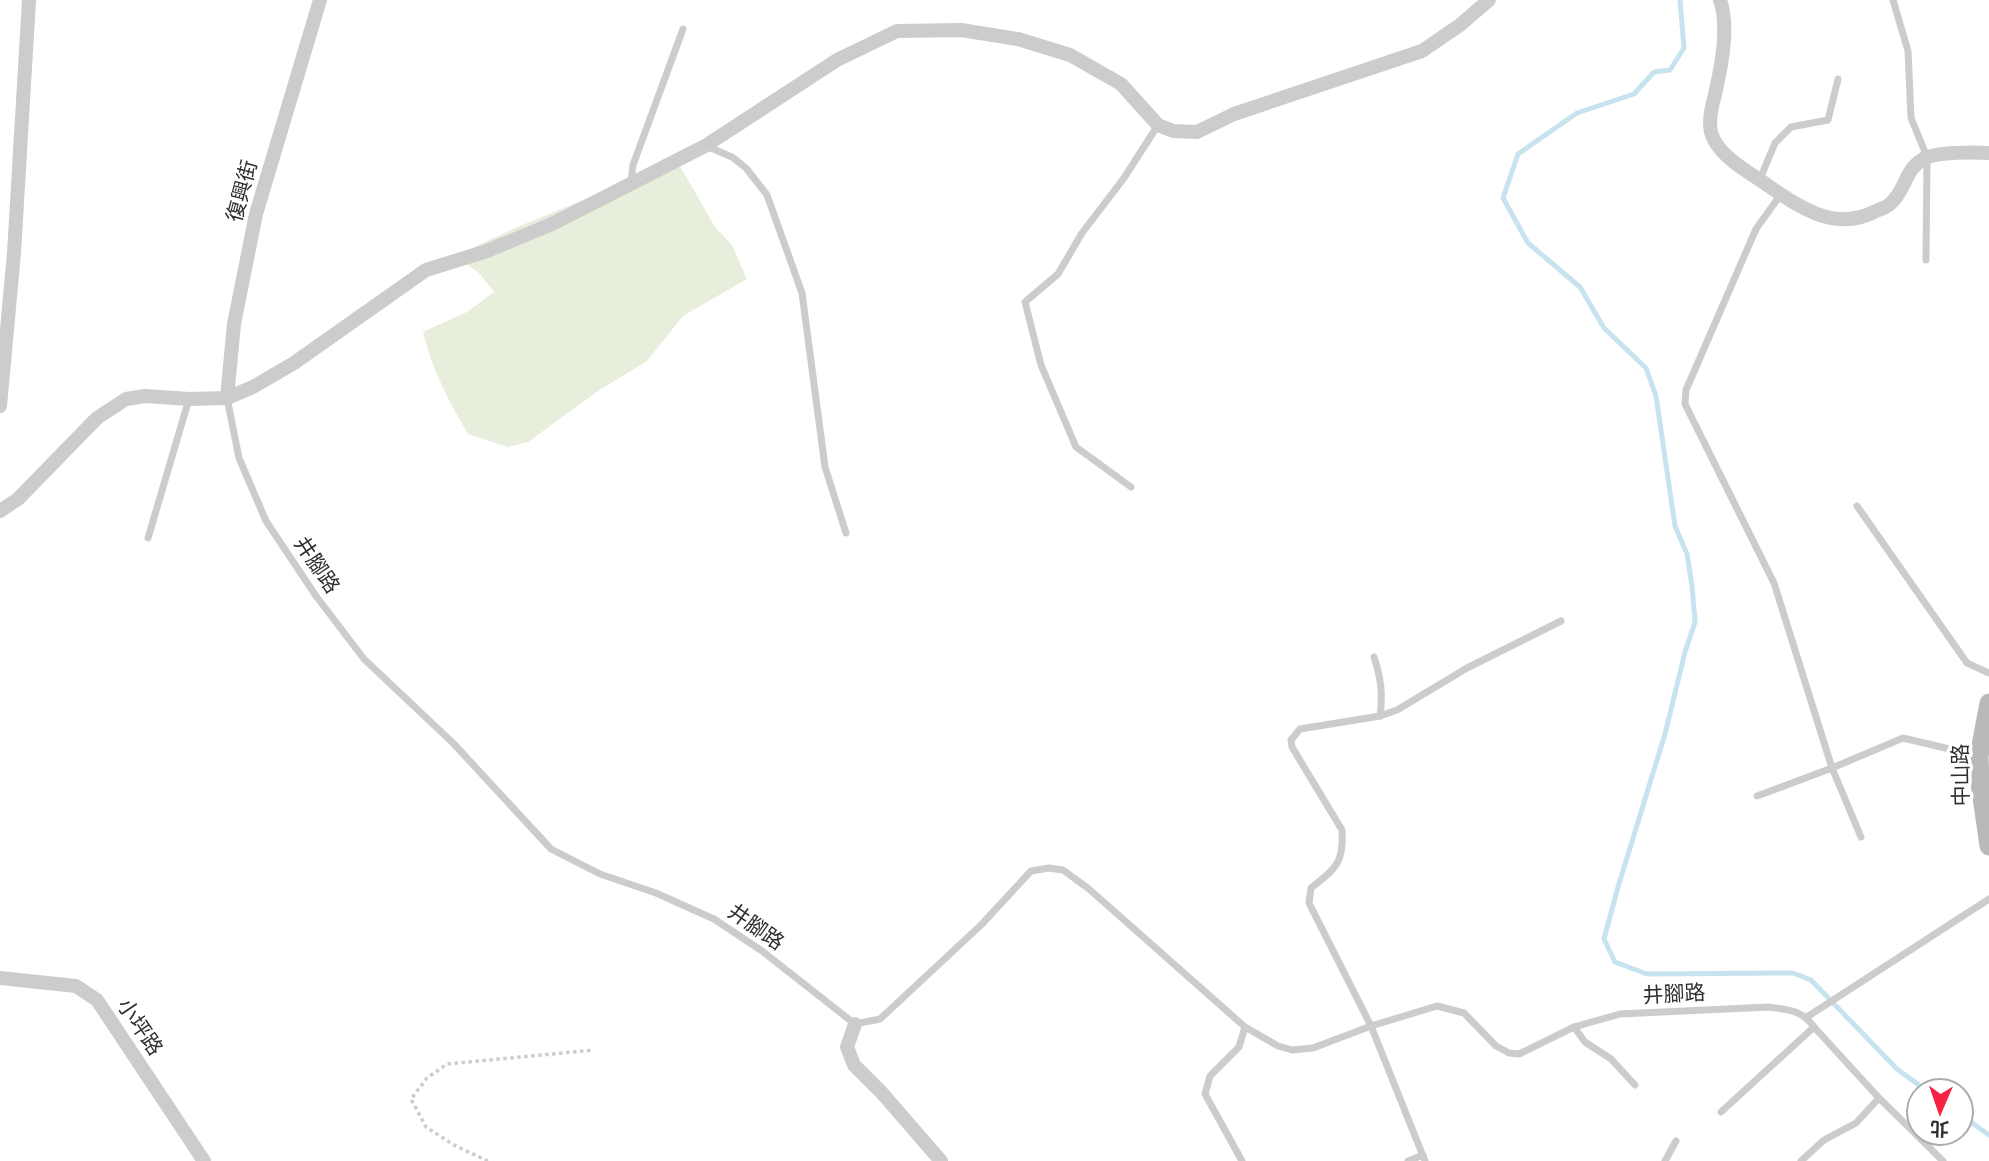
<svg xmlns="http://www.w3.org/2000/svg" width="1989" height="1161" font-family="'Public Sans','Noto Sans TC',sans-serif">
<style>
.green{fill:#e7eedc}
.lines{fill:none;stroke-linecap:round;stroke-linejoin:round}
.stream{stroke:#c7e3ef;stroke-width:5}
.path{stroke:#ccc;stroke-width:3.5;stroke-dasharray:3.5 3.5;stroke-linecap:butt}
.lane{stroke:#ccc;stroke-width:7}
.street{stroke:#ccc;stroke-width:14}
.secondary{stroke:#b9b9b9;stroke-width:19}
.labels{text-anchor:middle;stroke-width:7;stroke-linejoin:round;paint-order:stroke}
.street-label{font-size:21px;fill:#2f2f2f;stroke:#fff}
</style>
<rect width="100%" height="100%" fill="#fff"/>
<!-- green -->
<path class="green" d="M 677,161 L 715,227 L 732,245 L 747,279 L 683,316 L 647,361 L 598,391 L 528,442 L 508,447 L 468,434 C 449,402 432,369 423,332 L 467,312 L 494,292 L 479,273 L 455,256 L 520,226 Z"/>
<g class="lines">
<!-- stream -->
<g class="stream">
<polyline points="1680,0 1684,48 1670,70 1654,72 1634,94 1577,113 1518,154 1503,198 1528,243 1580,287 1604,328 1646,368 1656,396 1675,526 1687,554 1692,586 1695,622 1685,652 1665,734 1618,887 1604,939 1615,962 1647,974 1793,973 1811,980 1897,1069 1927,1091"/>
<polyline points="1961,1115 1989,1135"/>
</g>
<!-- path -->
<polyline class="path" points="488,1161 454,1145 426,1127 411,1099 427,1078 447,1064 594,1050"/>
<!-- lane -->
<g class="lane">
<polyline points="1893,0 1908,51 1911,118 1927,157 1926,260"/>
<polyline points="706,146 732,157 746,168 767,195 802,293 825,467 846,533"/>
<polyline points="1760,179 1775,143 1791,127 1828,120 1838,79"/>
<polyline points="631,182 633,165 683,29"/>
<polyline points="1781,194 1756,229 1686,390 1685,404 1774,583 1832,768 1861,837"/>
<path d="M 227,398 L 239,458 L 266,521 L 316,596 L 364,659 L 453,743 L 551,849 L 600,874 L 656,893 L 714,919 L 762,951 L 855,1024 L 880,1019 L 981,925 L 1031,871 L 1049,868 L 1063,870 L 1089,889 L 1245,1027 L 1278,1046 L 1292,1050 L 1313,1048 L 1371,1026 L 1437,1006 L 1464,1013 L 1496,1046 L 1509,1053 L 1519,1054 L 1574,1027 L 1620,1014 L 1769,1007 C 1789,1010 1802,1010 1814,1027 L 1879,1098 L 1943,1161"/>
<polyline points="1131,487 1076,447 1041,365 1025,302 1058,274 1082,233 1124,178 1158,125"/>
<polyline points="1857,506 1967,663 1989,673"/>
<polyline points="148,538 189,399"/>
<path d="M 1374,657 C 1381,678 1383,694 1380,716"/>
<polyline points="1757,796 1832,768 1903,738 1979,756"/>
<polyline points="1807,1017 1989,899"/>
<polyline points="1574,1027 1585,1042 1611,1059 1635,1085"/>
<polyline points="1721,1112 1814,1027"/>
<polyline points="1242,1161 1205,1094 1210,1076 1239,1047 1245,1027"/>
<polyline points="1408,1161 1423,1155"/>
<path d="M 1425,1161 L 1371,1026 L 1309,903 L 1311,888 C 1336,868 1344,863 1342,830 L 1292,747 L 1291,740 L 1300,729 L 1380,716 L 1397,710 L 1467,668 L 1561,621"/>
<polyline points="1665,1161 1676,1141"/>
<polyline points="1801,1161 1824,1140 1856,1123 1879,1098"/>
</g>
<!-- street -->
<g class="street">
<path d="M 1720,0 C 1729,26 1722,63 1716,90 C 1713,103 1708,118 1711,132 C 1716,153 1743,169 1760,180 C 1795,204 1833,234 1876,211 C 1881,209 1887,207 1890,204 C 1907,189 1904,169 1925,158 C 1938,152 1974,152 1989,153"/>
<polyline points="227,398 234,324 256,214 320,0"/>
<polyline points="0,406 14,253 29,0"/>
<polyline points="0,511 18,499 97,418 126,399 145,396 189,399 227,398 253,387 294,363 426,270 487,251 552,224 705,146 837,60 897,31 961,30 1018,39 1070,55 1121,84 1158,125 1173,131 1197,132 1234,114 1422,51 1460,25 1489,0"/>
<polyline points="0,978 76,986 97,1000 204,1161"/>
<polyline points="855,1024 847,1047 854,1065 882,1093 941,1161"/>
</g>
<!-- secondary -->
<polyline class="secondary" points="1989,703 1979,756 1980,783 1989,846"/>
</g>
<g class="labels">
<!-- street labels -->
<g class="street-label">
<text transform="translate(242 191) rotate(-75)" y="7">復興街</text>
<text transform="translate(317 565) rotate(56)" y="7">井腳路</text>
<text transform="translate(1961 775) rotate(-91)" y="7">中山路</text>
<text transform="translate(756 927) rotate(35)" y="7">井腳路</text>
<text transform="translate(1674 994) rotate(-3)" y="7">井腳路</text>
<text transform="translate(140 1027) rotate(56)" y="7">小坪路</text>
</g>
</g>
<!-- north arrow -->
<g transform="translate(1940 1112) rotate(182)"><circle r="33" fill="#ffffff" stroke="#acacac" stroke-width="2"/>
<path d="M0-5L12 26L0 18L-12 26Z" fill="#f62243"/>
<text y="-10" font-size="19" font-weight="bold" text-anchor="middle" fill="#2f2f2f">北</text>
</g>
</svg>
